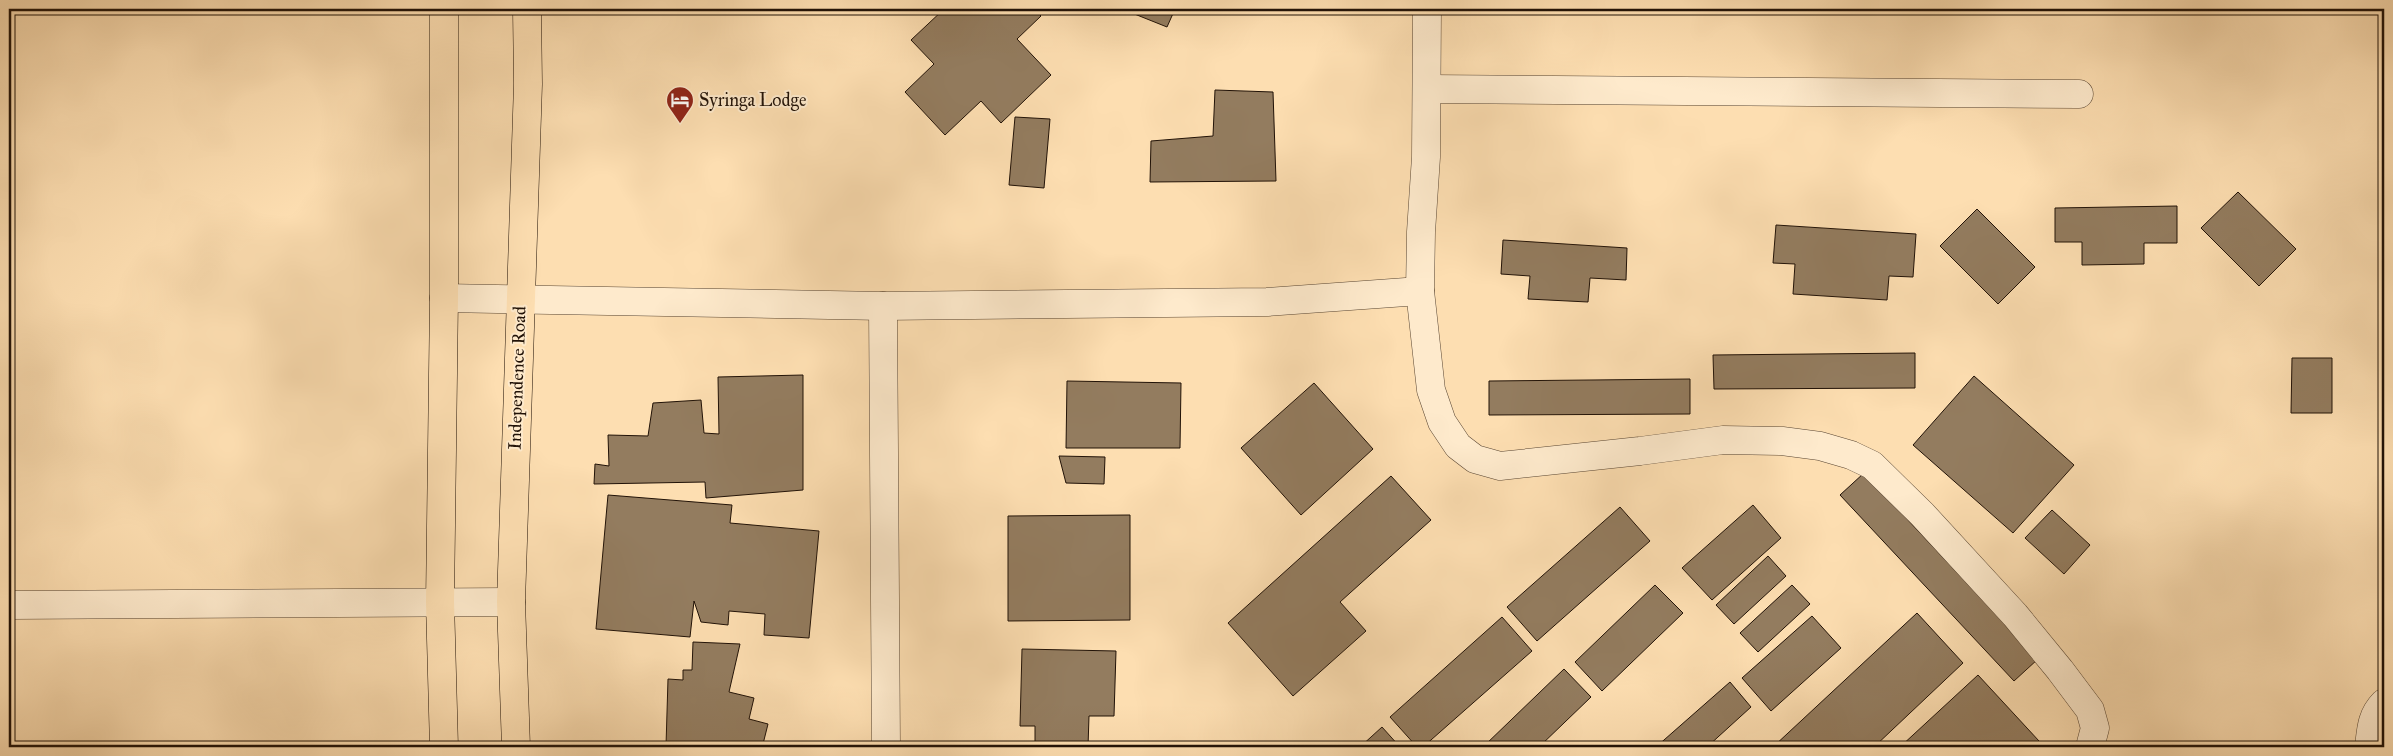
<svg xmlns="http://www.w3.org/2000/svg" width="2393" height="756" font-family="'IM FELL Great Primer',serif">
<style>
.building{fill:#937c5f;stroke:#211207}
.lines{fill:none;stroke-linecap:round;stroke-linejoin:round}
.minor-casing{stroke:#584532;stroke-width:29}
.tertiary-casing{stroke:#584532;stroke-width:29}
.primary-casing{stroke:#211207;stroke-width:29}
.minor{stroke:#feeacc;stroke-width:28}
.tertiary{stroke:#feeacc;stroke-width:28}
.primary{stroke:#fddeb1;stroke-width:28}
.labels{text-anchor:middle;stroke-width:4;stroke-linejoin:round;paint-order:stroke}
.poi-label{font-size:18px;fill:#211207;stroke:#feeacc;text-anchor:start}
.street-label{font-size:18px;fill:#211207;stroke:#feeacc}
</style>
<rect width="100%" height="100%" fill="#fddeb1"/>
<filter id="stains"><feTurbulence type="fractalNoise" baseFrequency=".004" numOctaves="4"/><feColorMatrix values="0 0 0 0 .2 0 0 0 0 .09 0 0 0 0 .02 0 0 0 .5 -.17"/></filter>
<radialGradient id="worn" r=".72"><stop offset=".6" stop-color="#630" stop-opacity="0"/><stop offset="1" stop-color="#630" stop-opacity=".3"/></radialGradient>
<!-- building -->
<g class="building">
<polygon points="944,9 1034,9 1041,16 1017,39 1051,75 1001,123 981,101 945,135 905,92 934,64 911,40"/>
<polygon points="1122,9 1175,9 1167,27"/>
<polygon points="1215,90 1273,92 1276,181 1150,182 1151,141 1213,136"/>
<polygon points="1015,117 1050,119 1044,188 1009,185"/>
<polygon points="2238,192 2296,249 2259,286 2201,228"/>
<polygon points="2177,206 2177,243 2144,243 2144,264 2082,265 2082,242 2055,242 2055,208"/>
<polygon points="1977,209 2035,267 1998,304 1940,246"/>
<polygon points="1776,225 1916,234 1913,277 1889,276 1887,300 1793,294 1795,264 1773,263"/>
<polygon points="1503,240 1627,248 1626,280 1590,278 1588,302 1528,299 1530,276 1501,274"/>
<polygon points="1915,353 1915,388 1714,389 1713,355"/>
<polygon points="2292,358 2332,358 2332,413 2291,413"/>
<polygon points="803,375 803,490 706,498 705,482 594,484 595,464 609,466 608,435 648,436 653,403 701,400 704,433 719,434 718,377"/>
<polygon points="1974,376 2074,465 2013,533 1913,445"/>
<polygon points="1690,379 1690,414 1489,415 1489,381"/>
<polygon points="1067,381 1181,383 1180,448 1066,448"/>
<polygon points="1314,383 1373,449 1301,515 1241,448"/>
<polygon points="1059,456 1105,457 1104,484 1066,483"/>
<polygon points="1864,473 2038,659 2014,681 1840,495"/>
<polygon points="1391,476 1431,520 1340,602 1366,631 1293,696 1228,623"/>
<polygon points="608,495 732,505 730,523 819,531 809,638 764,635 765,614 729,611 728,625 701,622 694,601 690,637 596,629"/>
<polygon points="1753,505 1781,538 1712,600 1682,568"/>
<polygon points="1620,507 1650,541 1537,641 1507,607"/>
<polygon points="2052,510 2090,545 2064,574 2025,538"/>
<polygon points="1130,515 1130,620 1008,621 1008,516"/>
<polygon points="1768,556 1786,576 1734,624 1716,605"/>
<polygon points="1655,585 1683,613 1602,691 1575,662"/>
<polygon points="1792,585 1810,604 1758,652 1740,633"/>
<polygon points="1917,613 1963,663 1874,747 1773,747"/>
<polygon points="1812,616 1841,648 1771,711 1742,678"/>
<polygon points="1502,617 1532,651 1423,747 1417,747 1390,717"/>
<polygon points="693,642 740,644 729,692 754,698 749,719 768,724 763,744 739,744 739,747 666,746 668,679 683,680 683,670 692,670"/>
<polygon points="1022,649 1116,651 1114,716 1089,716 1088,747 1035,747 1035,726 1020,726"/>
<polygon points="1564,669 1591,697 1539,747 1484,746"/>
<polygon points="1978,675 2039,741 2032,747 1900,747"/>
<polygon points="1730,682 1751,707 1707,747 1656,747"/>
<polygon points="1382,727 1400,747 1360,747"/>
</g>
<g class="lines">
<!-- minor casing -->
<g class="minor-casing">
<g id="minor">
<polyline points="1427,9 1426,157 1421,232 1420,291 1431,390 1442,422 1458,446 1475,459 1500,466 1640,451 1723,440 1782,441 1820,446 1851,455 1872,465 1922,514 2015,615 2060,670 2090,710 2095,728 2090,747"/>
<polyline points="1427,89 2079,94"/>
<polyline points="444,298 883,306 1267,302 1420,291"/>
<polyline points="883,306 886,747"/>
<path d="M 2369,747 C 2371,730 2371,716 2384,703"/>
</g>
</g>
<!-- tertiary casing -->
<g class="tertiary-casing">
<polyline id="tertiary" points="9,605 511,602"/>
</g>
<!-- primary casing -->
<g class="primary-casing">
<g id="primary">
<polyline points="444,9 444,298 440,602 444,747"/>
<polyline points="516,747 511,602 528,84 527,9"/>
</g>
</g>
<!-- minor -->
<use href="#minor" class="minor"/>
<!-- tertiary -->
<use href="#tertiary" class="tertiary"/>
<!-- primary -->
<use href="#primary" class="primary"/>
</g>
<!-- icons -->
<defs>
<g id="hotel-pin" transform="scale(1.4375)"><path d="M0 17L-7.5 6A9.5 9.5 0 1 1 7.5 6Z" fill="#8f2418" stroke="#feeacc"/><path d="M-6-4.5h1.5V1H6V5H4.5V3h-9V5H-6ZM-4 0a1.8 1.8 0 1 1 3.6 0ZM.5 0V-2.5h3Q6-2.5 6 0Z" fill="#fff"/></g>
</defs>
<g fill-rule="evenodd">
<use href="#hotel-pin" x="680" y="100"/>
</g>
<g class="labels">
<!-- poi labels -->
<g class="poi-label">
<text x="699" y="106">Syringa Lodge</text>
</g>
<!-- street labels -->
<g class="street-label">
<text transform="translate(517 378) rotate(-88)" y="6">Independence Road</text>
</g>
</g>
<!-- margin -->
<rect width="2393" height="756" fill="none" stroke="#fddeb1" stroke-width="30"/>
<rect x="10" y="10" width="2373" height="736" fill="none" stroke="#211207" stroke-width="2.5"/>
<rect x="15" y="15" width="2363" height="726" fill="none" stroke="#211207"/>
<rect width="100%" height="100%" filter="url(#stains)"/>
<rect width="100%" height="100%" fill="url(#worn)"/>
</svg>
